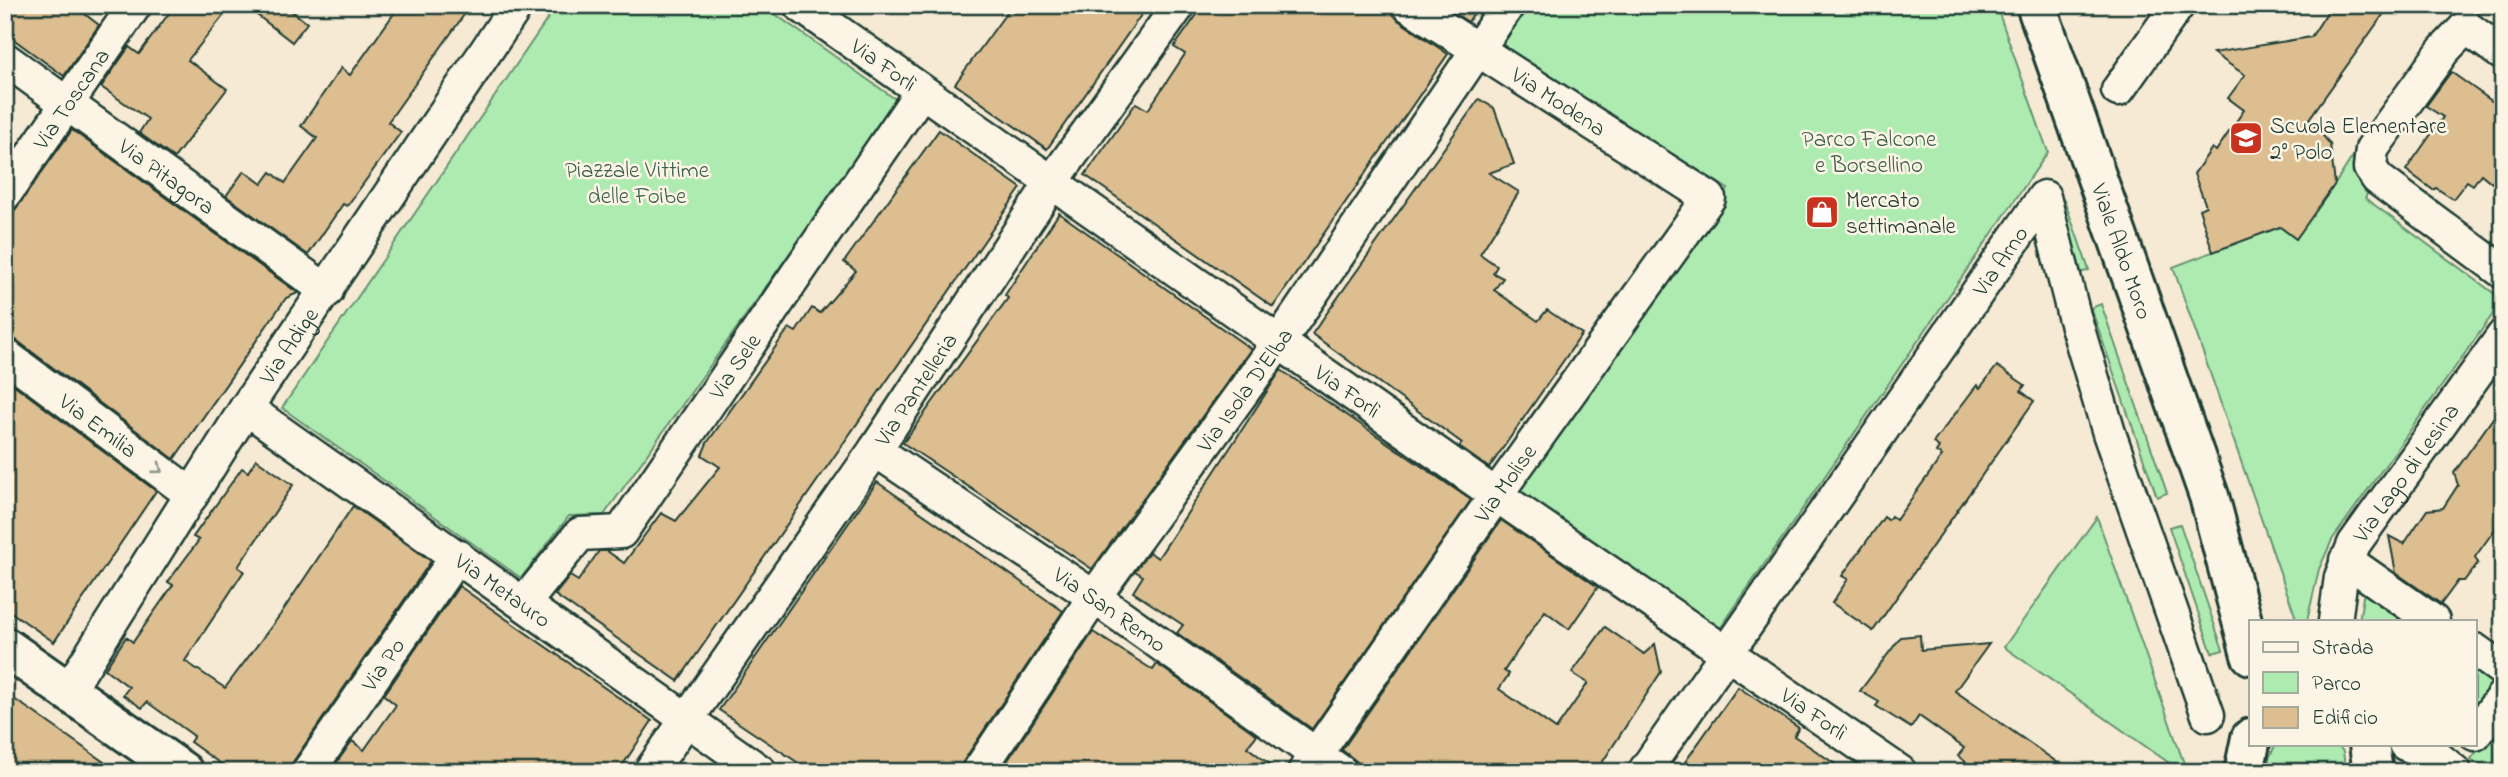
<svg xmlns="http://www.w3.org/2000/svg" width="2508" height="777" font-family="'Indie Flower',sans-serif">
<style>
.green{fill:#aeebb1;stroke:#669472;stroke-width:2}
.building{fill:#ddbe90;stroke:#1f3d34;stroke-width:2}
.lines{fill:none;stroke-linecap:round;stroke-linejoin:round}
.minor-casing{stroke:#1f3d34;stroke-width:37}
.major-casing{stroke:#1f3d34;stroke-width:44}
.minor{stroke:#fcf5e5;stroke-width:32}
.major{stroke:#fcf5e5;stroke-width:38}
.oneway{stroke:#8e998c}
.labels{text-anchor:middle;stroke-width:5;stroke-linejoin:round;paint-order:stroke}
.street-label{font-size:23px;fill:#1f3d34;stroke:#fcf5e5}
.poi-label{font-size:23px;fill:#1f3d34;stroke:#fcf5e5;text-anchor:start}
.park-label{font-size:23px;fill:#3c604d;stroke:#fcf5e5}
</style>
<rect width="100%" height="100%" fill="#f6ead4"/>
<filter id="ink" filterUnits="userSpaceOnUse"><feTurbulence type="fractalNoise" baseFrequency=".0143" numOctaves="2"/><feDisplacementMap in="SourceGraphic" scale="14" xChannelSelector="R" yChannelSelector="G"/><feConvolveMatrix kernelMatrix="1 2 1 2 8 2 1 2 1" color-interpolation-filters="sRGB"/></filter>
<g filter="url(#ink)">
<!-- green -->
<g class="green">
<polygon points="557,5 762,5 898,101 604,515 569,516 521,578 282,408"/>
<polygon points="1530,5 1996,5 2048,152 1717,633 1514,494 1728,189 1502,46"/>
<polygon points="2355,153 2354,170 2368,192 2365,198 2503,300 2332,540 2319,569 2307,621 2297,621 2173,267 2280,226 2335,184"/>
<polygon points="2064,199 2089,270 2081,273 2064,226"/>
<polygon points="2101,304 2167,493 2157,497 2091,308"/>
<polygon points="2097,517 2187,772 2182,772 2004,647"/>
<polygon points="2180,524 2223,650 2212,653 2169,527"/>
<polygon points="2366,579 2425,621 2359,621"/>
<polygon points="2475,657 2503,676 2475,716"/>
<polygon points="2503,715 2503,772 2489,772 2471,759"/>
<polygon points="2276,744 2338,744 2343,752 2346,772 2269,772 2269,758"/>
</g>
<!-- building -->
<g class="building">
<polygon points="5,5 73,5 99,25 64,76 5,33"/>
<polygon points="175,5 232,5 188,60 227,89 174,158 139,133 148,119 101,87 129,47 139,54"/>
<polygon points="244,5 284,5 307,23 292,42"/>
<polygon points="400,5 471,5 388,122 401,132 347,206 343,204 308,255 226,196 244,171 262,184 271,172 285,183 317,138 301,126 341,68 350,75"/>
<polygon points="1012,5 1148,5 1047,149 955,84"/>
<polygon points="1204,5 1390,5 1398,20 1448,54 1273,307 1085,175 1136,103 1148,110 1185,54 1174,47"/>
<polygon points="1442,5 1479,5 1468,22"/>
<polygon points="2332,5 2390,5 2309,119 2330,144 2335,184 2296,239 2280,227 2213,252 2199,209 2206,206 2194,174 2212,148 2216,151 2244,110 2228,98 2245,75 2213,53 2311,37"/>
<polygon points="2451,72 2503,109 2503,168 2492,183 2481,174 2473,185 2467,181 2453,199 2436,188 2433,190 2406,170 2443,117 2426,106"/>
<polygon points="1479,99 1494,108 1514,164 1489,173 1519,192 1480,254 1497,266 1493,273 1503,278 1494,290 1538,321 1547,310 1582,334 1489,468 1459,447 1462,443 1312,334"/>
<polygon points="72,130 298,293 286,298 174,459 16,340 5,337 5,224"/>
<polygon points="939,130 1021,188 678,681 555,595 570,576 578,581 599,551 607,551 624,563 661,513 676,521 720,467 702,455 707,443 789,328 796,332 812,308 820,313 856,271 844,262"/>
<polygon points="1059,213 1251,349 1092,569 903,443 1008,298 1005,295"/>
<polygon points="1997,366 2025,385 2021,391 2034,401 1873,631 1832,603 1848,579 1842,576 1884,517 1888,520 1891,516 1896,520 1942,456 1936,452 1939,447 1933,443 1977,385 1980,388"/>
<polygon points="1281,370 1471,500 1312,729 1177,633 1183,625 1133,592 1143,576 1135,571 1149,552 1158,558"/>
<polygon points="5,378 156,491 54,642 5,608"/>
<polygon points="2503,404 2503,518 2475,557 2478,563 2464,581 2458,581 2441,604 2396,573 2389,536 2404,544 2427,510 2443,508 2458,485 2454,473"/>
<polygon points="256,459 293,485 238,567 244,571 185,661 225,688 280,615 353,506 431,561 293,762 290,772 232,772 190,742 194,736 147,702 142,708 123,695 129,687 105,669 126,637 133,642 173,585 168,582 199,540 193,537 242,468 248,472"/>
<polygon points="877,482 1063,611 963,762 960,772 812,772 719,710"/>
<polygon points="1501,520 1598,587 1569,629 1545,611 1504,671 1509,674 1499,689 1556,729 1588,683 1572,673 1605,627 1644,654 1655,644 1661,672 1596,772 1370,772 1342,750"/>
<polygon points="459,586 652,721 618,772 330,772 352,741 364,750 396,705 384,695"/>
<polygon points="1093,632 1153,670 1157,664 1257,735 1247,747 1280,772 1000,772"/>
<polygon points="1920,635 1921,650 1989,644 1955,691 2071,772 1979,772 1958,756 1964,748 1919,716 1911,728 1876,706 1879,702 1860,691 1901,637"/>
<polygon points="1738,687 1799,728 1794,736 1847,772 1678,772"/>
<polygon points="5,693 32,711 118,772 5,772"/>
</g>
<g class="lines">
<!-- minor casing -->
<g class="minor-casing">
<g id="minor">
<path id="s1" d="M 800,5 L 1496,495 L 1900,772"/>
<polyline points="2466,27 2443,51 2372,149 2370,168 2378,179 2503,272"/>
<polyline points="2466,27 2503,54"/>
<path id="s2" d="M 5,59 L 327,291"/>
<polyline points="2118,90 2178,5"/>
<path id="s3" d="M 5,194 L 135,5"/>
<path id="s4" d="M 5,355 L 192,495"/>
<path id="s5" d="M 246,408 L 761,772"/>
<path id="s6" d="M 875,450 L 1094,597 L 1341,772"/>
<polyline points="2346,560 2433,621"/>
<path id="s7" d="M 524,603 L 580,534 L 621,532 L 921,92"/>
<path id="s8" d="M 2335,621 L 2341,577 L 2354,544 L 2503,336"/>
<polyline points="2475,650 2503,670"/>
<path id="s9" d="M 68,691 L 246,408 L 517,5"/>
<polyline points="2475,734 2503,696"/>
<polyline points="2405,744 2433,754 2455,772"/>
<path id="s10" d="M 308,772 L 457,556"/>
<path id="s11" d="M 650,772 L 875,450 L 1052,182 L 1179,5"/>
<path id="s12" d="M 978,772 L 1094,597 L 1279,342 L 1508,5"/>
<path id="s13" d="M 1304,772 L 1496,495 L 1709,198 L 1408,5"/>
<path id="s14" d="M 1644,772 L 2044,197 L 2074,316 L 2109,433 L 2208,715"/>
</g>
</g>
<!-- major casing -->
<g class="major-casing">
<g id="major">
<path id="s15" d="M 2036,5 L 2209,496 L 2251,655"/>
<polyline points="5,647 183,772"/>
<polyline points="2369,744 2373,772"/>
<polyline points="2244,772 2251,738"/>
</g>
</g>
<!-- minor -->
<use href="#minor" class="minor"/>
<!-- major -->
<use href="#major" class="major"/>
</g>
<!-- one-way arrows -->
<defs><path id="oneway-chevron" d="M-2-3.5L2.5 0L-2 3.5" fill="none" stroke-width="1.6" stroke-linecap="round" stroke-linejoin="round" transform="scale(1.75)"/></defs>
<use class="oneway" href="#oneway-chevron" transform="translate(158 469) rotate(37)"/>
</g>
<!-- icons -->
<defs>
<g id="school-square" transform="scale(1.75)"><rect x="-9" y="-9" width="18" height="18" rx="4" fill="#c8321e" stroke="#fcf5e5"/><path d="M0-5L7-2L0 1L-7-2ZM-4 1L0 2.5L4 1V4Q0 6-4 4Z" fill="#fff"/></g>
<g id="shop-square" transform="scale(1.75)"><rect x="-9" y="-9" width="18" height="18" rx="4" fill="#c8321e" stroke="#fcf5e5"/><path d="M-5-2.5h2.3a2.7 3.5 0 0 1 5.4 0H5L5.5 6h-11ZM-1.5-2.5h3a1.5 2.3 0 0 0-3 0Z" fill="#fff"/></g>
</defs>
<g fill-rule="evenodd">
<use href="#school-square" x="2246" y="138"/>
<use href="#shop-square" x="1822" y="212"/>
</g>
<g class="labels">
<!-- street labels -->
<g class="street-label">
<text dy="8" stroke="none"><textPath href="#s1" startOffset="103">Via Forlì</textPath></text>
<text dy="8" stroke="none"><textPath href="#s3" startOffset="116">Via Toscana</textPath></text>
<text transform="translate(1559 101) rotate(33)" y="8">Via Modena</text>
<text dy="8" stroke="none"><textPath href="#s2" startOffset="200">Via Pitagora</textPath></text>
<text dy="8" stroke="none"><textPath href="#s15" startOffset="261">Viale Aldo Moro</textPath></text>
<text dy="8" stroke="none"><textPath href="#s14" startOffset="623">Via Arno</textPath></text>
<text dy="8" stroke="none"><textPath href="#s9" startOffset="410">Via Adige</textPath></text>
<text dy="8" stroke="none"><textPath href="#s7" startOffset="331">Via Sele</textPath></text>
<text dy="8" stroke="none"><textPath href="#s11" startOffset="466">Via Pantelleria</textPath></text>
<text dy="8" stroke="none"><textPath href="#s12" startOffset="466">Via Isola D'Elba</textPath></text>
<text dy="8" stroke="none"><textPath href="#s1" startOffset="670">Via Forlì</textPath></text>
<text dy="8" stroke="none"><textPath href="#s4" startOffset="117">Via Emilia</textPath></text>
<text dy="8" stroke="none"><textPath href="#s8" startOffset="168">Via Lago di Lesina</textPath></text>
<text dy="8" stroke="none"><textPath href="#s13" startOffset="352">Via Molise</textPath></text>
<text dy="8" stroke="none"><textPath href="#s5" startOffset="315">Via Metauro</textPath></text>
<text dy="8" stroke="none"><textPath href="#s6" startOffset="284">Via San Remo</textPath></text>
<text dy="8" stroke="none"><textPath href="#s10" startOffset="131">Via Po</textPath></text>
<text dy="8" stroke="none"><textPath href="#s1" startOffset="1237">Via Forlì</textPath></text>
</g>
<!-- poi labels -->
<g class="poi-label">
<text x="2270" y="133">Scuola Elementare<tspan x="2270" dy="26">2° Polo</tspan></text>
<text x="1846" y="207">Mercato<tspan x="1846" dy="26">settimanale</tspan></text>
</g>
<!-- park labels -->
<g class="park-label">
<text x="1869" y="146">Parco Falcone<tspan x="1869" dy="26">e Borsellino</tspan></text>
<text x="637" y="177">Piazzale Vittime<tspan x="637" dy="26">delle Foibe</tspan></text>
</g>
</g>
<!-- margin -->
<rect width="2508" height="777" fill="none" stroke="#fcf5e5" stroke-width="28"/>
<rect x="14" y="14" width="2480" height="749" fill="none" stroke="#1f3d34" stroke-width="2.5" filter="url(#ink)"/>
<!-- legend -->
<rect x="2249" y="620" width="228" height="126" fill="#fcf5e5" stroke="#a4ab9e" stroke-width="2"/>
<rect x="2263" y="642" width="35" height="10" fill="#fcf5e5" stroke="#a4ab9e" stroke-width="2"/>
<text x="2312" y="654" font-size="21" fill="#1f3d34">Strada</text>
<rect x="2263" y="672" width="35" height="21" fill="#aeebb1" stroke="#a4ab9e" stroke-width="2"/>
<text x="2312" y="690" font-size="21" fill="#1f3d34">Parco</text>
<rect x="2263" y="707" width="35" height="21" fill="#ddbe90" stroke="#a4ab9e" stroke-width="2"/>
<text x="2312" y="724" font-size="21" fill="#1f3d34">Edificio</text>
</svg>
